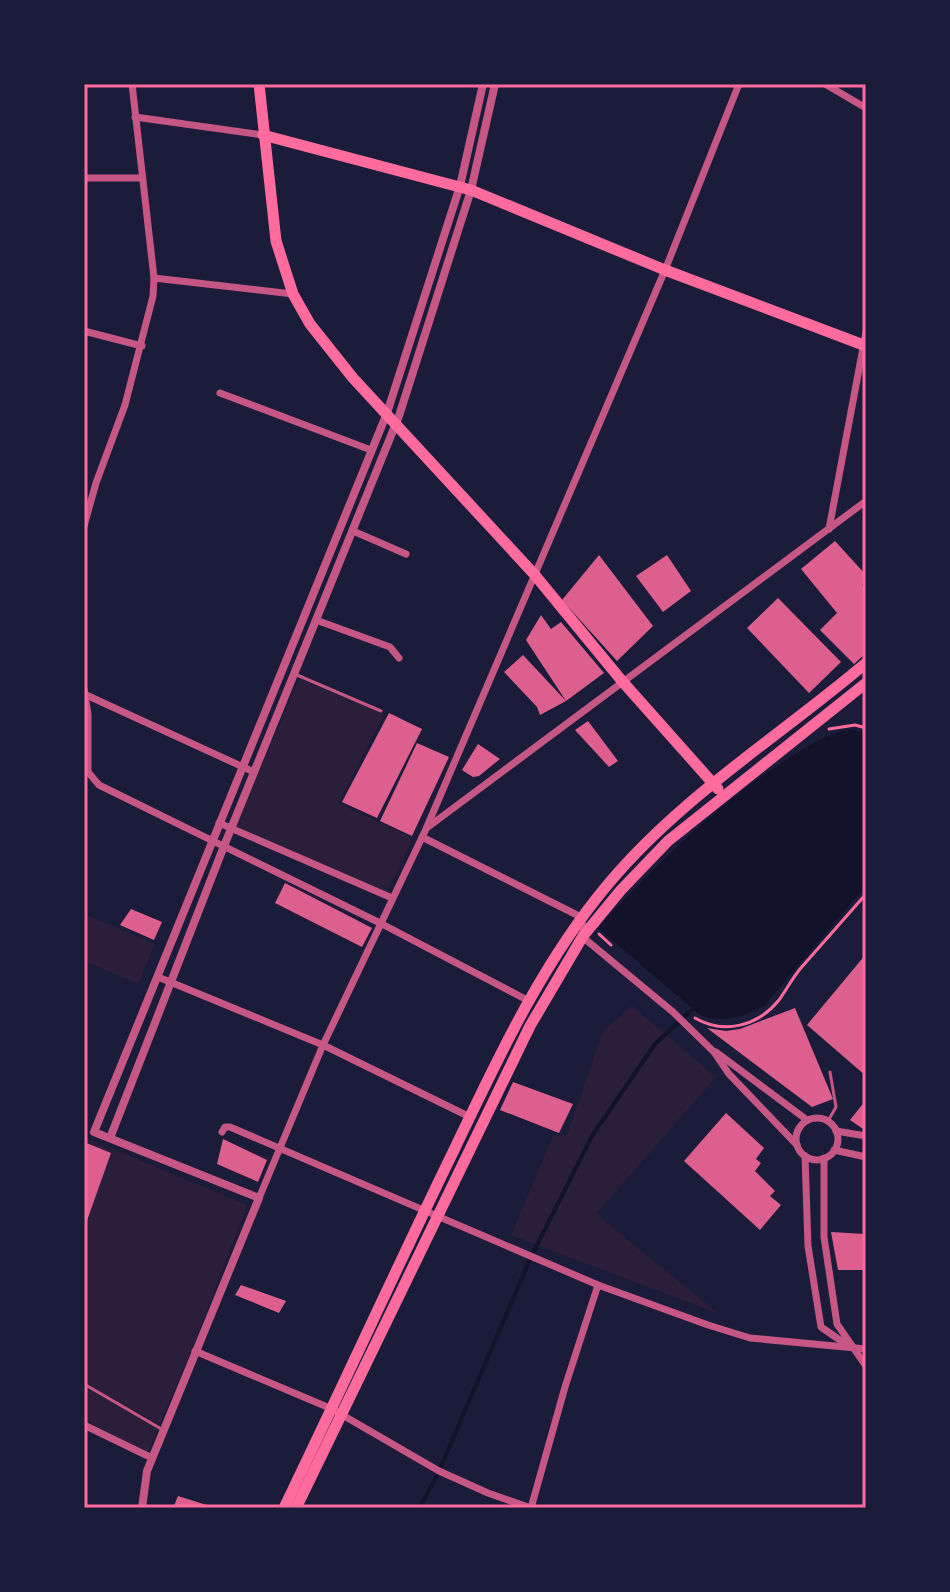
<svg xmlns="http://www.w3.org/2000/svg" width="950" height="1592" font-family="'Exo 2',sans-serif">
<style>
.green{fill:#2a1e3b}
.water{fill:#12122b}
.lines{fill:none;stroke-linecap:round;stroke-linejoin:round}
.stream{stroke:#12122b;stroke-width:4}
.building{fill:#dd5f8e}
.path{stroke:#ff6b9d;stroke-width:3}
.service{stroke:#c65784;stroke-width:3}
.minor{stroke:#c65784;stroke-width:7}
.tertiary{stroke:#c65784;stroke-width:8}
.primary{stroke:#ff6b9d;stroke-width:11}
.neatline{fill:none;stroke:#ff6b9d;stroke-width:3}
</style>
<rect width="100%" height="100%" fill="#1b1b3a"/>
<!-- green -->
<g class="green">
<polygon points="299,679 384,714 339,803 413,838 386,893 236,826"/>
<polygon points="84,914 155,944 138,984 84,961"/>
<polygon points="632,1006 716,1077 596,1214 719,1314 511,1235 553,1136 567,1135 603,1031"/>
<polygon points="84,1137 247,1205 192,1349 148,1452 84,1420"/>
</g>
<!-- water -->
<path class="water" d="M 849,729 L 866,733 L 866,886 L 764,1006 C 738,1018 728,1023 700,1015 L 598,928 C 653,869 707,813 774,768 C 802,750 817,738 849,729 Z"/>
<g class="lines">
<!-- stream -->
<polyline class="stream" points="419,1508 436,1478 531,1257 592,1136 655,1044 695,1007"/>
</g>
<!-- building -->
<g class="building">
<polygon points="835,541 866,575 866,581 862,585 866,591 863,599 866,603 866,653 854,664 820,630 837,613 801,569"/>
<polygon points="599,555 653,626 617,661 562,600"/>
<polygon points="667,555 691,591 663,612 636,576"/>
<polygon points="778,598 841,662 809,693 747,628"/>
<polygon points="541,615 551,629 561,622 604,673 566,701 526,640"/>
<polygon points="523,655 566,701 540,715 537,707 504,672"/>
<polygon points="389,713 422,729 377,818 342,802"/>
<polygon points="588,721 618,761 609,767 575,730"/>
<polygon points="417,743 449,757 412,836 380,821"/>
<polygon points="478,744 500,759 479,776 473,777 462,770"/>
<polygon points="285,883 372,928 362,947 275,903"/>
<polygon points="131,909 162,922 154,940 120,925"/>
<polygon points="866,954 866,1076 807,1025"/>
<polygon points="795,1008 833,1099 812,1107 707,1028 726,1031 740,1029"/>
<polygon points="513,1082 573,1104 559,1133 500,1110"/>
<polygon points="866,1100 866,1131 850,1120"/>
<polygon points="726,1113 764,1148 756,1159 761,1163 755,1171 775,1191 770,1196 781,1205 760,1230 684,1161"/>
<polygon points="223,1139 267,1160 258,1182 217,1164"/>
<polygon points="84,1142 111,1153 84,1229"/>
<polygon points="831,1232 866,1234 866,1270 838,1270"/>
<polygon points="241,1285 286,1301 279,1313 235,1295"/>
<polygon points="178,1496 213,1507 213,1508 173,1508"/>
</g>
<g class="lines">
<!-- path -->
<g class="path">
<polyline points="829,729 855,725 866,728"/>
<polyline points="599,934 611,945"/>
<path d="M 695,1018 C 724,1035 758,1026 779,1000 C 786,990 792,979 800,969 C 822,944 844,919 866,894"/>
</g>
<!-- service -->
<g class="service">
<polyline points="297,675 381,711"/>
<polyline points="828,1121 836,1107 830,1072"/>
<polyline points="84,1384 163,1430"/>
</g>
<!-- minor -->
<g class="minor">
<polyline points="825,84 866,108"/>
<polyline points="135,117 263,135"/>
<polyline points="84,178 141,178"/>
<polyline points="154,278 293,294"/>
<polyline points="84,331 142,346"/>
<polyline points="220,393 371,450"/>
<polyline points="84,526 96,483 125,405 153,296 154,278 132,84"/>
<polyline points="829,529 866,332"/>
<polyline points="353,531 406,554"/>
<polyline points="316,620 390,647 399,658"/>
<polyline points="84,689 88,714 88,772"/>
<polyline points="84,694 254,772"/>
<polyline points="88,772 99,785 380,923 529,1001"/>
<polyline points="219,823 392,898"/>
<polyline points="428,827 866,501"/>
<polyline points="422,837 577,915 582,922 585,939 673,1012 714,1052 729,1074 797,1145"/>
<polyline points="158,977 323,1045 470,1117"/>
<polyline points="716,1052 807,1120"/>
<circle cx="817" cy="1139" r="21"/>
<polyline points="836,1131 866,1136"/>
<polyline points="222,1132 225,1127 230,1127 598,1285 708,1325 750,1338 866,1349"/>
<polyline points="834,1150 866,1157"/>
<polyline points="805,1156 808,1246 821,1327 847,1345"/>
<polyline points="824,1158 824,1237 837,1324 866,1366"/>
<polyline points="259,1198 323,1045 426,829 665,270 739,84"/>
<polyline points="195,1351 332,1409 439,1471 488,1493 531,1508"/>
<polyline points="84,1425 152,1458"/>
<polyline points="531,1508 565,1387 598,1285"/>
</g>
<!-- tertiary -->
<g class="tertiary">
<polyline points="110,1138 224,846 399,416 471,190 495,84"/>
<polyline points="142,1508 147,1471 259,1198 94,1132 387,413 460,186 483,84"/>
</g>
<!-- primary -->
<g class="primary">
<polyline points="259,84 276,241 293,294 310,324 353,378 534,574 622,681 718,789"/>
<polyline points="263,135 471,190 665,270 866,346"/>
<path d="M 284,1508 C 342,1388 397,1267 455,1148 C 499,1056 543,961 609,883 C 682,796 780,736 866,663"/>
<polyline points="296,1508 530,1026 583,936 621,890 668,841 866,683"/>
</g>
</g>
<!-- border -->
<rect width="950" height="1592" fill="none" stroke="#1b1b3a" stroke-width="172"/>
<rect x="86" y="86" width="778" height="1420" class="neatline"/>
</svg>
